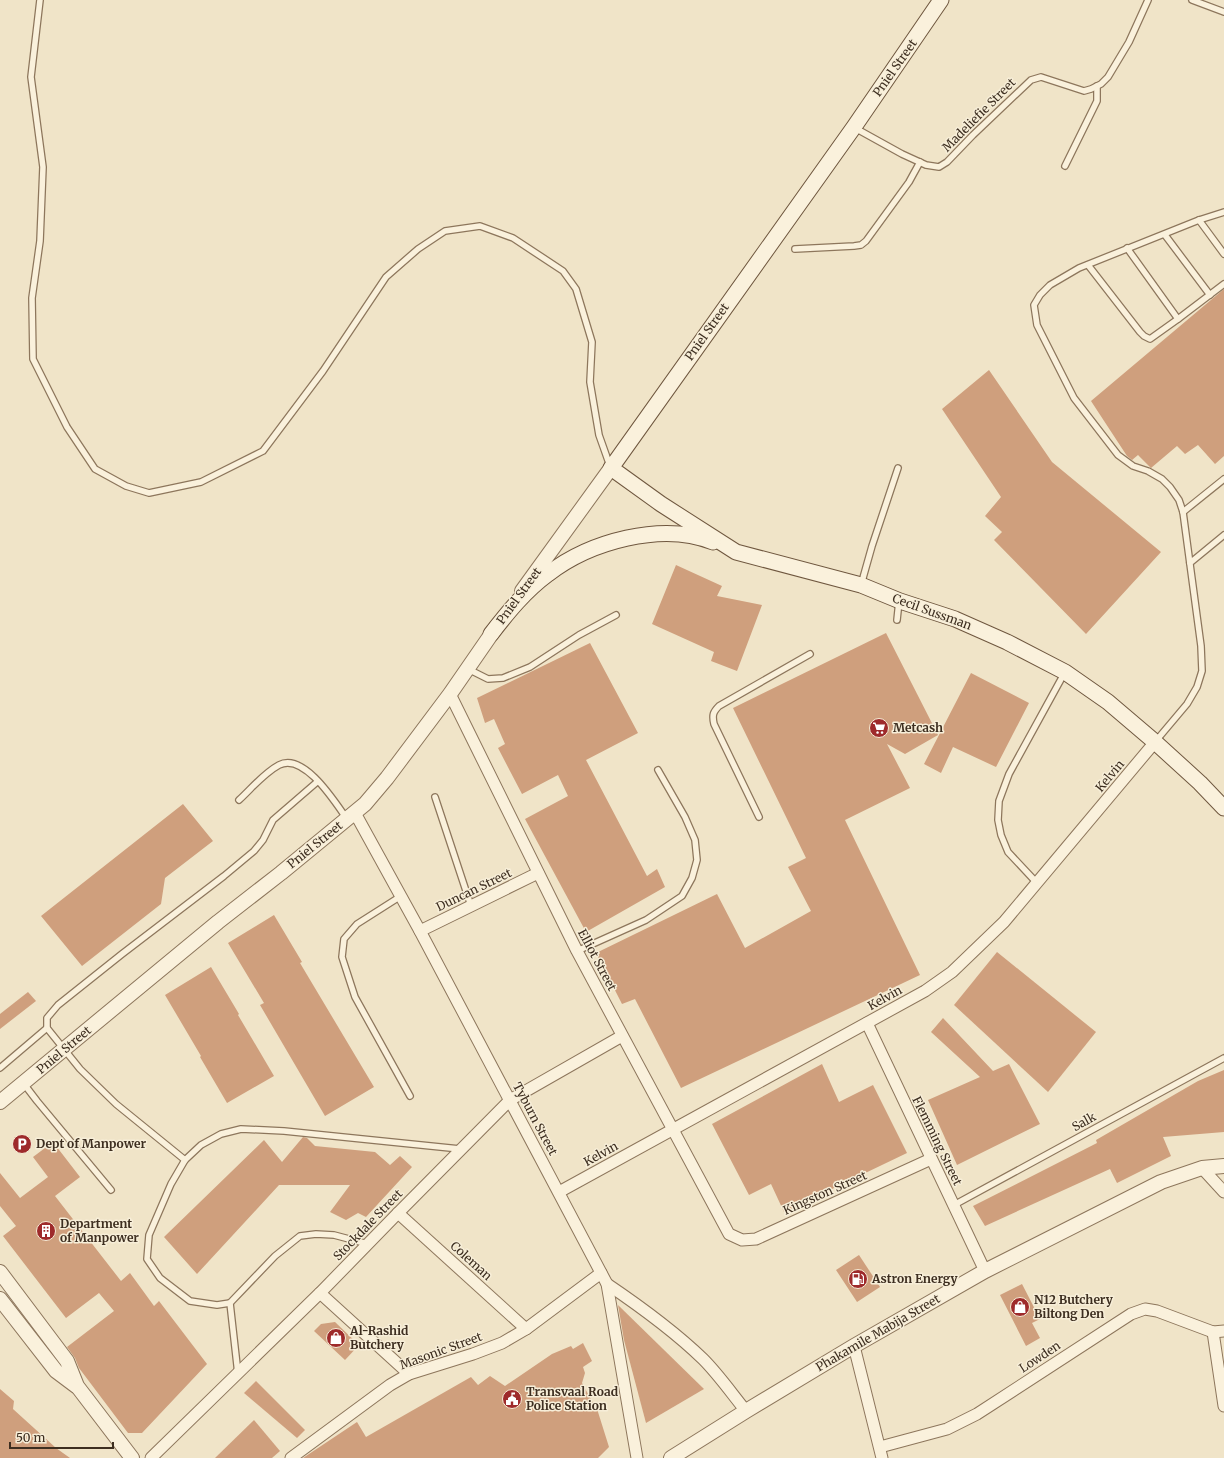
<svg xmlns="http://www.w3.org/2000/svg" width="1224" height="1458" font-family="Merriweather,serif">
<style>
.building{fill:#cf9f7d}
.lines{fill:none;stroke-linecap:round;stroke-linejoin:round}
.service-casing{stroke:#8d765c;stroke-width:8}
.minor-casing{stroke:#8d765c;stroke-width:13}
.tertiary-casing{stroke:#8d765c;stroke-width:16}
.secondary-casing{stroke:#6f573f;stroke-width:17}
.service{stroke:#faf1dc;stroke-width:5.5}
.minor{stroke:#faf1dc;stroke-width:11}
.tertiary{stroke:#faf1dc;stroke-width:14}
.secondary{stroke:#faf1dc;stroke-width:15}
.labels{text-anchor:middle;stroke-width:3;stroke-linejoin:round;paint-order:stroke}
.street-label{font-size:12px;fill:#3d2e20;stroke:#f7eed8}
.poi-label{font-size:12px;font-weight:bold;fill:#3d2e20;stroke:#f7eed8;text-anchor:start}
</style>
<rect width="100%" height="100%" fill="#f0e4c8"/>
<!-- building -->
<g class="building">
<polygon points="1224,289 1224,456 1215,464 1198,445 1185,454 1177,446 1151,468 1138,455 1132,460 1127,456 1091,401"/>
<polygon points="989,370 1052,462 1161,552 1086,634 994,540 1002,532 985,516 1001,497 942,409"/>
<polygon points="676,565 722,586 717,596 762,605 737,671 711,661 714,652 652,624"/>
<polygon points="886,633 938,735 905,754 887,744 910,788 845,820 920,975 681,1088 635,999 622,1004 596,953 717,894 745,948 811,911 788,867 806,858 733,708"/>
<polygon points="590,643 638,733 586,760 647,876 657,869 665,887 586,932 525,819 568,796 558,775 522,794 498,748 505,744 494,719 485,723 477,698"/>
<polygon points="971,673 1029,703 996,767 953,747 941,773 924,764"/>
<polygon points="183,804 213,841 165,878 161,904 82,966 41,916"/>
<polygon points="274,915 302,962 300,963 374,1087 325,1116 260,1005 264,1003 228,943"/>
<polygon points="997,952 1096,1032 1048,1092 954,1005"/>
<polygon points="211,967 239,1014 238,1015 274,1076 227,1103 200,1057 201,1056 165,995"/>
<polygon points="28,992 36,1001 0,1029 0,1014"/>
<polygon points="943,1018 993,1071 1009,1064 1040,1124 957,1165 928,1100 980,1077 931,1032"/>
<polygon points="822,1064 839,1102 873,1085 907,1153 784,1212 771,1184 749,1195 712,1124"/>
<polygon points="1224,1070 1224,1132 1163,1137 1171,1156 1117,1183 1110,1169 985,1226 973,1206 1097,1143 1096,1140 1198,1081"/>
<polygon points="303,1137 307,1138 315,1146 375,1152 390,1165 400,1156 412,1167 366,1217 358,1213 346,1220 330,1212 350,1185 279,1185 197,1274 164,1237 264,1140 282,1162"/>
<polygon points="53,1142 80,1177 55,1196 121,1281 130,1273 154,1306 159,1301 207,1364 142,1433 128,1433 79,1368 75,1358 67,1347 114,1311 99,1293 66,1318 3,1236 16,1226 0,1206 0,1173 20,1198 48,1177 33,1157"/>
<polygon points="859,1255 880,1287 857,1302 836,1270"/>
<polygon points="1022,1284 1040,1319 1032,1323 1040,1338 1026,1346 1000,1295"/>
<polygon points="618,1305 704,1389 646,1423 624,1340"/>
<polygon points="335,1322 359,1345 345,1360 314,1331 321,1324"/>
<polygon points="583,1343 592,1361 583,1367 585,1373 582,1383 598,1412 609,1447 598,1458 303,1458 357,1422 366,1437 471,1377 478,1385 490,1376 505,1386 552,1354 571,1346 573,1349"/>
<polygon points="256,1381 305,1430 297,1438 244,1393"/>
<polygon points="0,1389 14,1401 13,1409 56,1448 70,1458 0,1458"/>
<polygon points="254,1420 280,1451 272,1458 215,1458"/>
</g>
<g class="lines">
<!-- service casing -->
<g class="service-casing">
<g id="service">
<polyline points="40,0 31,77 43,167 40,241 32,298 33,359 67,427 95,469 126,486 149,493 201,482 263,451 323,371 386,277 418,249 445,231 480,226 513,238 563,271 576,289 592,342 590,382 599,435 610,466"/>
<polyline points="1192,0 1224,12"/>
<polyline points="855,128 902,154 926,165 939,167 947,162 973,135 1031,80 1041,77 1084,91 1091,89 1101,84 1108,77 1129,42 1148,0"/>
<polyline points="1065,166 1097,101 1097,86"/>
<polyline points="1199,220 1224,254"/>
<polyline points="1165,235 1210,295"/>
<polyline points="1127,248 1178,319"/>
<polyline points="795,249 854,246 861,245 866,241 909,182 920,162"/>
<polyline points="1088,265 1140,332 1144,336 1150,339 1178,319 1224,284"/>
<polyline points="1183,512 1224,479"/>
<polyline points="1190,563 1224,535"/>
<polyline points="861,585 872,546 898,468"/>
<polyline points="897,620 899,601"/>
<polyline points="468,669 488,679 503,678 530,667 579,635 616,615"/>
<polyline points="1155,742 1187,704 1197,687 1202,671 1201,646 1183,512 1179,500 1170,487 1162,479 1148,471 1133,466 1118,455 1074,398 1037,325 1034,305 1040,295 1050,285 1079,268 1199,220 1224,212"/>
<polyline points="435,797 471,906"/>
<path d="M 239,800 C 252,788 264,773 279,765 C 304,752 335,802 347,819"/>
<path d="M 759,817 L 714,724 C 712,715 713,712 719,706 L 810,654"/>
<polyline points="1037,883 1008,852 1001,835 998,820 999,801 1009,774 1065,672"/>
<polyline points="401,896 357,924 344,939 342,957 355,997 410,1096"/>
<polyline points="577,951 646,920 682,896 692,878 697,860 695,840 685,817 658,770"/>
<polyline points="0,1068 47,1028"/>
<polyline points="24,1084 37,1101 111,1190"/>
<polyline points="185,1160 116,1104 80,1069 47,1028 47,1018 58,1005 122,954 224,876 254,851 263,840 273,820 317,782"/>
<polyline points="954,1205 1224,1058"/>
<polyline points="368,1244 334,1235 316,1234 300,1236 275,1256 230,1303 217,1305 190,1301 160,1278 147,1259 149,1235 171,1184 185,1160 201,1145 221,1134 241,1129 284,1131 460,1149"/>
<polyline points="230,1303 238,1374"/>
</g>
</g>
<!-- minor casing -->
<g class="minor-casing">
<g id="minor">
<polyline points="450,694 577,951 729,1234 742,1240 756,1239 931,1159"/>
<polyline points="355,813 420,931 607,1284 637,1458"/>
<polyline points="420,931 538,873"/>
<polyline points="867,1023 985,1271"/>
<polyline points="1202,1168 1224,1192"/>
<polyline points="559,1192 925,991 952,972 1004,922 1155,742"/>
<polyline points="398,1213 526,1329"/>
<path d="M 607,1284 C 641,1307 673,1330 703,1359 C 719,1375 732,1394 746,1411"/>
<polyline points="320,1293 409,1374"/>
<polyline points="1213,1332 1224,1406"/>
<polyline points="854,1346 882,1458"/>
<polyline points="880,1447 947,1429 977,1414 1131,1314 1145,1309 1157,1311 1213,1332 1224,1331"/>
<polyline points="151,1458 320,1293 398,1213 510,1100 622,1036"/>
<polyline points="291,1458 390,1385 409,1374 473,1354 502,1343 526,1329 601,1273"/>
</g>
</g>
<!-- tertiary casing -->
<g class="tertiary-casing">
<g id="tertiary">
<polyline points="522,591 611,468"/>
<polyline points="0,1102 218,922 281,873 365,804 387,778 450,694 497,626"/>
<polyline points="0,1272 67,1361 77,1386 132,1458"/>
<polyline points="0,1299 56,1371 76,1386"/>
<polyline points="671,1458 746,1411 854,1346 985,1271 1161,1182 1202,1168 1224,1166"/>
</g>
</g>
<!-- secondary casing -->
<g class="secondary-casing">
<g id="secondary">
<polyline points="941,0 854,127 611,468 661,504 736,552 861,585 900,601 955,619 1007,642 1065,672 1108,702 1155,742 1200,783 1224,808"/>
<path d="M 491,634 C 508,612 525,591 548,574 C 589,542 662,521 713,542"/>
</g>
</g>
<!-- service -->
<use href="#service" class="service"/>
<!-- minor -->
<use href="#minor" class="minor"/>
<!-- tertiary -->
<use href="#tertiary" class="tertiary"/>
<!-- secondary -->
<use href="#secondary" class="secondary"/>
</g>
<!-- icons -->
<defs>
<g id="supermarket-disc" transform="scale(1)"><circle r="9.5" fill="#9e2a2b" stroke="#f7eed8"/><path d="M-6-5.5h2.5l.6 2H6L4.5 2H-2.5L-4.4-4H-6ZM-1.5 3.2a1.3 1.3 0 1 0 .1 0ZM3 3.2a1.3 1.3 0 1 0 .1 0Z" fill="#fff"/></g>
<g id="parking-disc" transform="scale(1)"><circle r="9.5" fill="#9e2a2b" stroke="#f7eed8"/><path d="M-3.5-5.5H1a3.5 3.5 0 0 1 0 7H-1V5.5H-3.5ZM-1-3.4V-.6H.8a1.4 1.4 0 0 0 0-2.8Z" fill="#fff"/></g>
<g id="building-disc" transform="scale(1)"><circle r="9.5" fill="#9e2a2b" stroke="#f7eed8"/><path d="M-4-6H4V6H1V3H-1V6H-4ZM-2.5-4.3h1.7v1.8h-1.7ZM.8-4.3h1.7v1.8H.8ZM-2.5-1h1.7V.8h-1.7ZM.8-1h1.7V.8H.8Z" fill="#fff"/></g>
<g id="fuel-disc" transform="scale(1)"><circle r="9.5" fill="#9e2a2b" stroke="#f7eed8"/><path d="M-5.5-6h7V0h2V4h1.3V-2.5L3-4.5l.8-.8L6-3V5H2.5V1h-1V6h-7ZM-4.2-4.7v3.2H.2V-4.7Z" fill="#fff"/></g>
<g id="shop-disc" transform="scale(1)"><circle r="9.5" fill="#9e2a2b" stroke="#f7eed8"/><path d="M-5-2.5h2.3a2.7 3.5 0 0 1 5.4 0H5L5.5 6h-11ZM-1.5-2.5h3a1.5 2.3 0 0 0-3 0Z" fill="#fff"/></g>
<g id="civic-disc" transform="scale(1)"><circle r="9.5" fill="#9e2a2b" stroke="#f7eed8"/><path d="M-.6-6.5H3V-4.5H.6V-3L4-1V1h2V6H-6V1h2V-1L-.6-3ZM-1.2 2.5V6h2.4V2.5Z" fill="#fff"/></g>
</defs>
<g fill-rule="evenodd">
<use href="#supermarket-disc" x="879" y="728"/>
<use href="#parking-disc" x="22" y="1144"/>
<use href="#building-disc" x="46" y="1231"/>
<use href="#fuel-disc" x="858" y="1279"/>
<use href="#shop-disc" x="1020" y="1307"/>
<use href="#shop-disc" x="336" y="1338"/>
<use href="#civic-disc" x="512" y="1399"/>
</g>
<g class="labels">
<!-- street labels -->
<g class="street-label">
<text transform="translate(895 68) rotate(-55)" y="4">Pniel Street</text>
<text transform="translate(979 115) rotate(-45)" y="4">Madeliefie Street</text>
<text transform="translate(707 332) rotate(-55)" y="4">Pniel Street</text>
<text transform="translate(519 596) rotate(-54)" y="4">Pniel Street</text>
<text transform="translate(932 612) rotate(20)" y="4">Cecil Sussman</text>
<text transform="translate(1110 776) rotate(-50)" y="4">Kelvin</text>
<text transform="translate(315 845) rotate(-39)" y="4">Pniel Street</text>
<text transform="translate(474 890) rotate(-26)" y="4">Duncan Street</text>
<text transform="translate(597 960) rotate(62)" y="4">Elliot Street</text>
<text transform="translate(885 998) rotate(-29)" y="4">Kelvin</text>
<text transform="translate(64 1050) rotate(-40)" y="4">Pniel Street</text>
<text transform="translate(535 1119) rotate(62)" y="4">Tyburn Street</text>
<text transform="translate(1084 1122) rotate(-29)" y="4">Salk</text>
<text transform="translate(937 1141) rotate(64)" y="4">Flemming Street</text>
<text transform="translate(601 1154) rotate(-29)" y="4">Kelvin</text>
<text transform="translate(825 1193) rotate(-24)" y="4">Kingston Street</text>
<text transform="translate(368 1225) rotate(-46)" y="4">Stockdale Street</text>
<text transform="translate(471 1261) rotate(42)" y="4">Coleman</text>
<text transform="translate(878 1333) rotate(-30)" y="4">Phakamile Mabija Street</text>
<text transform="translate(441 1351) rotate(-20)" y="4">Masonic Street</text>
<text transform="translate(1040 1357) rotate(-33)" y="4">Lowden</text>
</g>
<!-- poi labels -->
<g class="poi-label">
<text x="893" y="732">Metcash</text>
<text x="36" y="1148">Dept of Manpower</text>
<text x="60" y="1228">Department<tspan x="60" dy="14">of Manpower</tspan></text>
<text x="872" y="1283">Astron Energy</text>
<text x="1034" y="1304">N12 Butchery<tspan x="1034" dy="14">Biltong Den</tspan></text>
<text x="350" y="1335">Al-Rashid<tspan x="350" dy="14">Butchery</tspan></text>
<text x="526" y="1396">Transvaal Road<tspan x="526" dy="14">Police Station</tspan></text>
</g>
</g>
<!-- scale -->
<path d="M10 1442v6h103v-6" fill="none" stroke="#3d2e20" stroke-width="2"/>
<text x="16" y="1442" font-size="12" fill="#3d2e20" stroke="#f7eed8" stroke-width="3" paint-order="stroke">50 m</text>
</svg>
